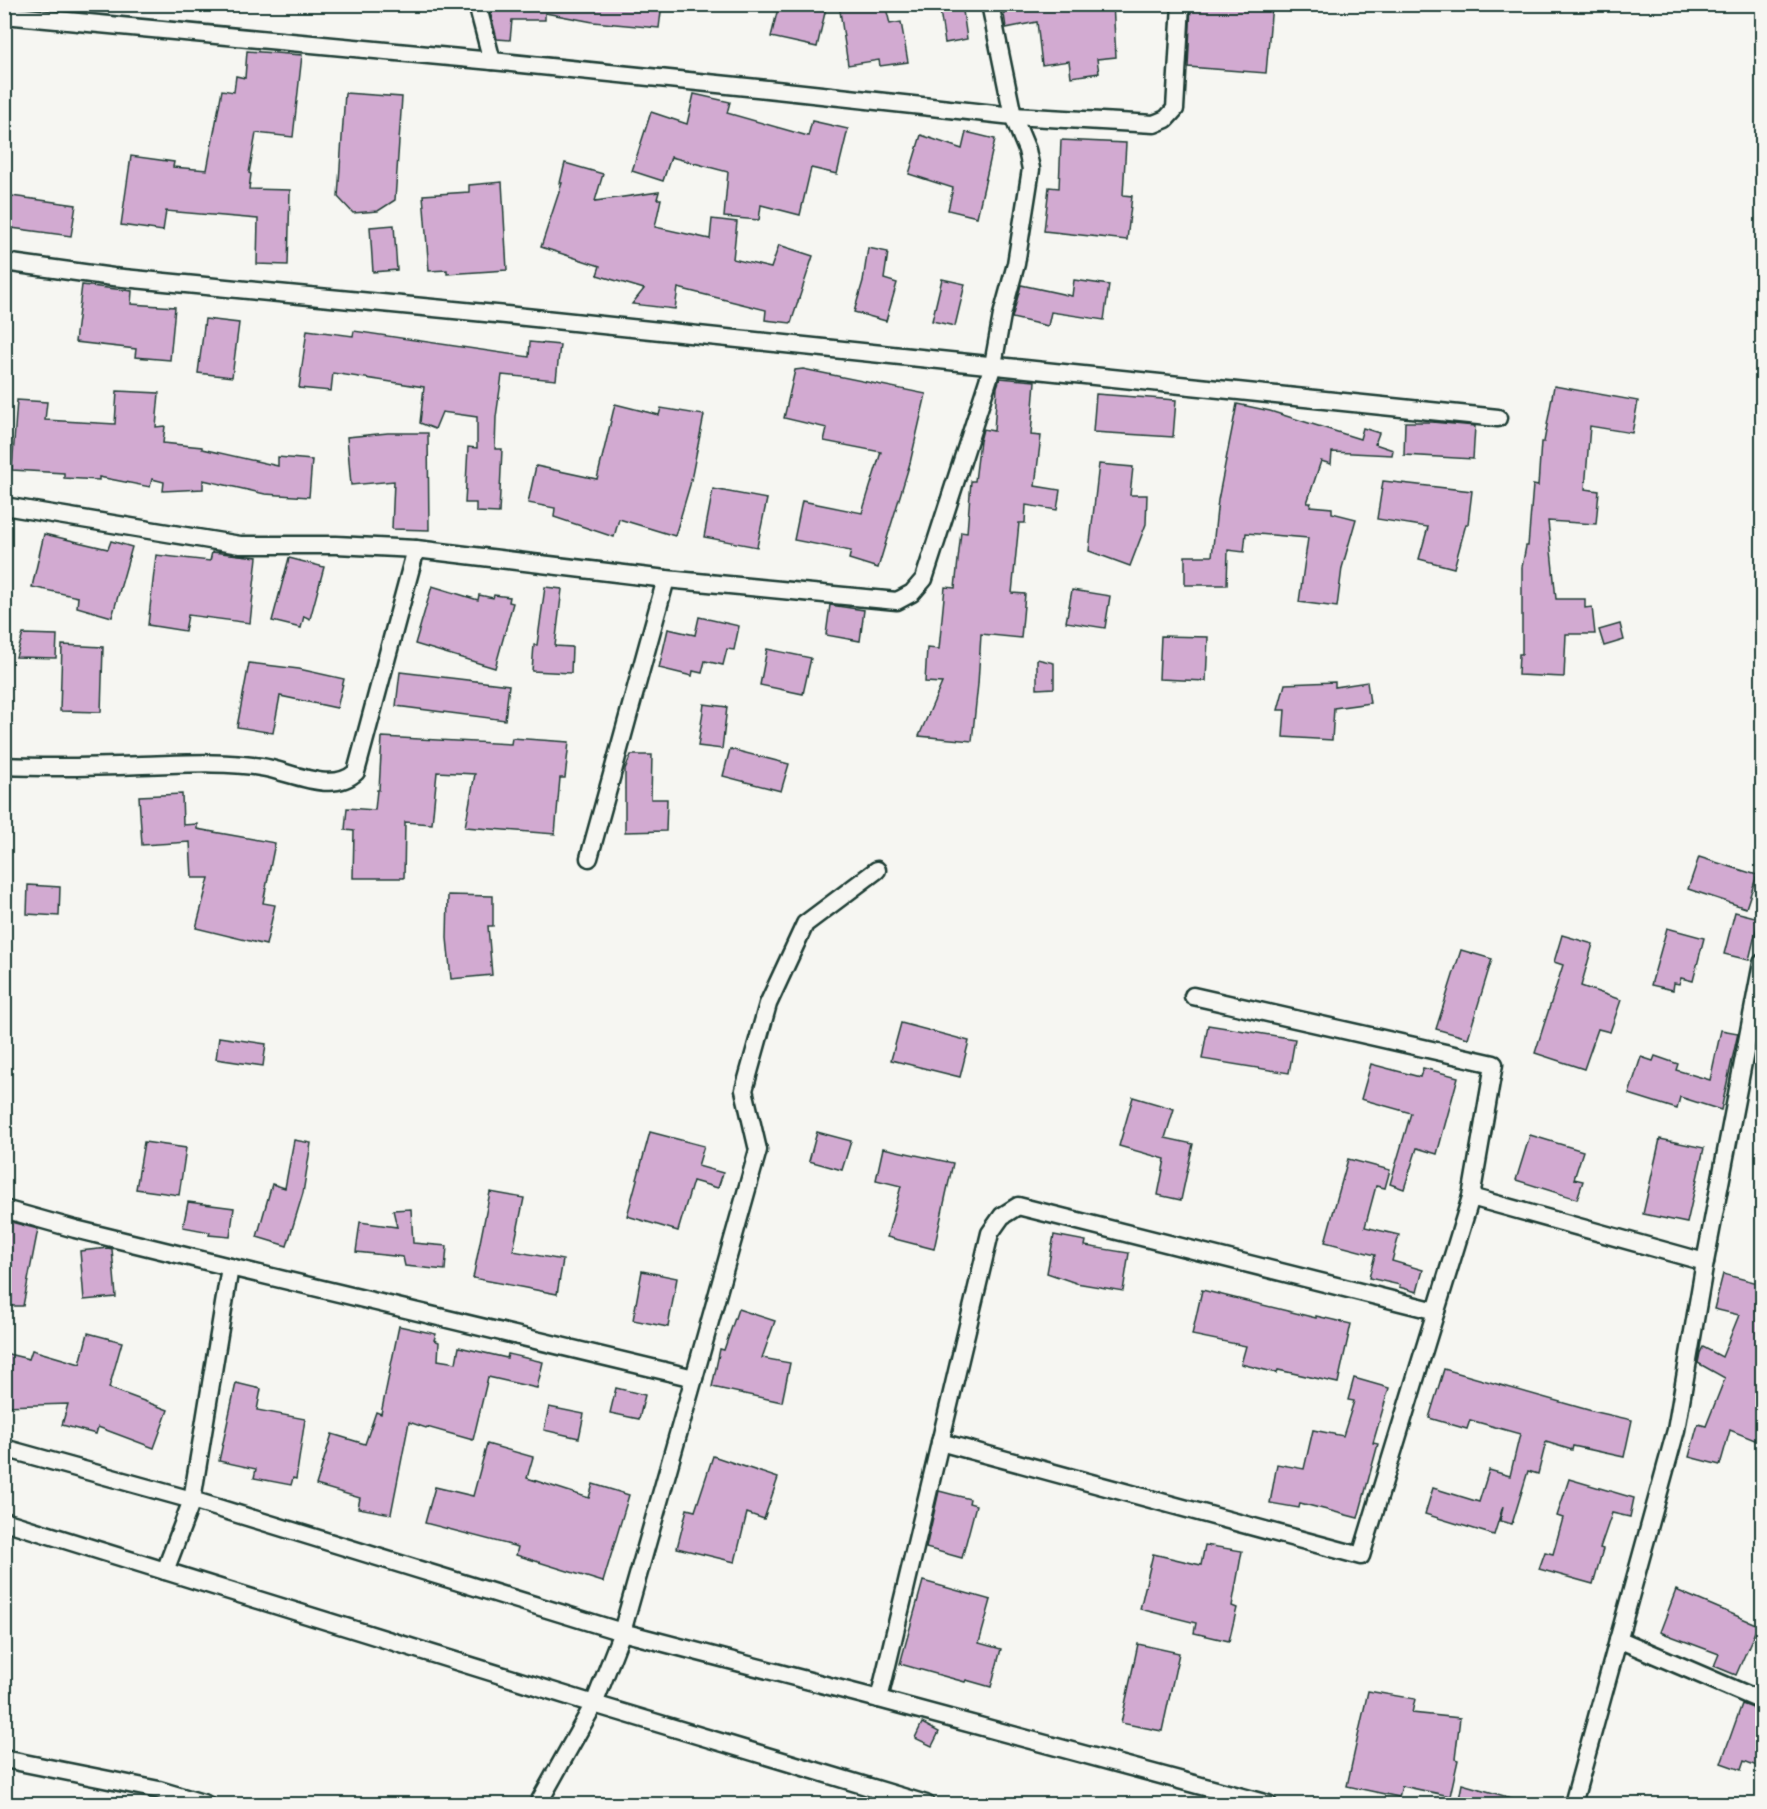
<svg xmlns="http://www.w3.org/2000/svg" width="1767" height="1809" font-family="Sriracha,sans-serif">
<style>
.building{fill:#d2aad1;stroke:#1f3d34;stroke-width:1.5}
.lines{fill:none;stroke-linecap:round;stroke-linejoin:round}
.street-casing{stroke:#1f3d34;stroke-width:21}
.street{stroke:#f6f6f2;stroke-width:16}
</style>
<rect width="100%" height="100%" fill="#f6f6f2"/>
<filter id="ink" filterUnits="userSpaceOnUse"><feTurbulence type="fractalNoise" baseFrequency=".0167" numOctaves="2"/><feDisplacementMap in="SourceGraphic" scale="12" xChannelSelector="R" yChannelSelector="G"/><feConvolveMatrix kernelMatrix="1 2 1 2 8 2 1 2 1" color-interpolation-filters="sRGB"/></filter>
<g filter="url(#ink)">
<!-- building -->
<g class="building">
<polygon points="488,4 662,4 659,28 593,22 545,13 545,20 512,20 510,40 497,39"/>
<polygon points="779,4 827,4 817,47 771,37"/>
<polygon points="839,4 885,4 890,24 901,22 908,62 880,66 879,60 848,65"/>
<polygon points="939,4 962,4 967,39 945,43"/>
<polygon points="1020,4 1113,4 1116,57 1097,59 1099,73 1071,77 1069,61 1042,65 1037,22 1006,28 1003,7"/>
<polygon points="1191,4 1272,4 1266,73 1188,67"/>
<polygon points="247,51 302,55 293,137 256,133 249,173 251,174 249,189 290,190 288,265 257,264 258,219 166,211 163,231 121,225 131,156 174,162 173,167 207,170 222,90 234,92 236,76 245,78"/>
<polygon points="345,93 402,97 395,200 378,211 353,213 338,197"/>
<polygon points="694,94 730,102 727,113 808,136 812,121 848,129 837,174 811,168 800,215 761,205 759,220 724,217 728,172 671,157 663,181 632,171 651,112 687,124"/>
<polygon points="966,132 995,139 977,217 948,210 953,188 909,174 921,135 962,149"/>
<polygon points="1061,140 1126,143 1123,195 1132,196 1127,240 1044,231 1049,187 1059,188"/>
<polygon points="565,163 603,174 595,201 659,192 657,199 661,199 655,227 710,239 712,219 737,222 733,259 771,268 779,245 813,256 791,323 765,320 766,310 678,288 675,309 632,304 644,289 597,275 600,266 541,247 562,183 560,183"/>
<polygon points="502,182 507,270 447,274 447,270 429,271 423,195 469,192 469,185"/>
<polygon points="4,195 76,205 71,236 4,227"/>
<polygon points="394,225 397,270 373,272 370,227"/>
<polygon points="868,248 888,252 884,279 897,283 886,321 854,312 863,281"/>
<polygon points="942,279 965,284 955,326 932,321"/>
<polygon points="1074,280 1109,285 1104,320 1051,312 1048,326 1012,318 1021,285 1072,296"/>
<polygon points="82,285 132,291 131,304 175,307 170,360 135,357 136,349 75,342"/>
<polygon points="205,319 239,323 232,377 198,373"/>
<polygon points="307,330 353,336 354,331 529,357 530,342 560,345 556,380 502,375 496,417 495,449 502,449 499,513 476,512 476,503 465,503 468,447 477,448 477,417 442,412 435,429 420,423 424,387 333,373 331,391 299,388"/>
<polygon points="803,369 926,394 910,463 878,568 849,559 851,551 794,540 802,501 862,513 881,452 824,441 827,428 784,418 795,370"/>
<polygon points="1000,378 1035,381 1031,435 1041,436 1035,486 1060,490 1057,510 1026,505 1025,523 1019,523 1012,593 1025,594 1021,638 981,634 978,684 972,741 919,736 942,683 925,682 927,648 939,649 945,587 955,588 961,532 967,533 971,481 975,481 980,441 983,429 994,431 997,387"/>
<polygon points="1554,386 1638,401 1632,433 1590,426 1585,489 1599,491 1596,524 1548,521 1556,599 1585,599 1585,608 1592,607 1595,634 1566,634 1564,677 1518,675 1519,654 1522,654 1522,567 1526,546 1528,546 1533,485 1538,486 1541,442 1544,442"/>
<polygon points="117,391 159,393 156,427 165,426 163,443 202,447 202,449 278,466 278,457 312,460 309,497 265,494 203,480 203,489 163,491 164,482 152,479 150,487 99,477 99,480 64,478 64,473 12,470 17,400 47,402 45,420 115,424"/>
<polygon points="1096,394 1176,400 1173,437 1093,432"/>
<polygon points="615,404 659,415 661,408 704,415 690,485 675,536 619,519 614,537 554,517 555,508 528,503 536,466 597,479"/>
<polygon points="1237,404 1270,411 1360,439 1363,428 1379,433 1375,444 1393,450 1392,455 1332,452 1331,464 1321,461 1307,503 1311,503 1310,506 1332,508 1332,513 1356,519 1342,568 1337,607 1299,602 1308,538 1246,533 1244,552 1228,550 1227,585 1185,585 1185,556 1212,556 1218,500"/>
<polygon points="1405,422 1432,422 1475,426 1473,459 1404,455"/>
<polygon points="388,433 428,433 429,530 392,529 394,481 351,485 347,437"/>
<polygon points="1099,464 1133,467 1130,495 1147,495 1146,524 1130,566 1089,551"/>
<polygon points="1383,481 1472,491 1468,524 1466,524 1454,568 1419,559 1428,527 1377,519"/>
<polygon points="713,489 767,499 757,547 704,537"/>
<polygon points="44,534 108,549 111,541 132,547 112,617 77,607 78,597 32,587"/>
<polygon points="212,552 257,557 250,623 188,615 185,631 148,625 156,555 210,561"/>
<polygon points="289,558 324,567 310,619 304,616 301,628 272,621"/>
<polygon points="432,586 478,600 479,595 493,598 494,595 510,597 509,602 513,603 495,668 415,644"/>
<polygon points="545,587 562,589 555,646 572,647 571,673 532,671 534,645 537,645"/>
<polygon points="1072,590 1110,596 1105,628 1066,622"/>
<polygon points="830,605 864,610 860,641 826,635"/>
<polygon points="699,617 739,626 734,650 727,649 723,665 705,661 702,673 693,671 692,676 659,668 668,629 695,635"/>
<polygon points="1620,624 1624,640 1604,646 1599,630"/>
<polygon points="23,634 57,635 56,658 16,657"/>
<polygon points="1161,636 1208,637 1206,681 1159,679"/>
<polygon points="62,645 103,647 101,712 60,711"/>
<polygon points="767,649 811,658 803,694 760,685"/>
<polygon points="1037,659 1054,663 1054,688 1037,689"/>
<polygon points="249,663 299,669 344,679 337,708 280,696 273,733 237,727"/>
<polygon points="400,672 509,685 505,720 396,706"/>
<polygon points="1335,682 1335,687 1367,682 1370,703 1334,708 1332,740 1283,737 1285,710 1278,710 1285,684"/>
<polygon points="704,704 727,707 722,749 698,746"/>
<polygon points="382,737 511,744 512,738 569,742 565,778 560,778 555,834 465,827 475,774 437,772 432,824 405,822 404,878 353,878 354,831 345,830 347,808 375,810 377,790 379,790"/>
<polygon points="730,749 789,764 781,791 723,776"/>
<polygon points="631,755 652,755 651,799 667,799 666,831 625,832 625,769"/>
<polygon points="182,794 183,825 197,824 197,829 275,843 263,903 275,905 266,945 196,928 209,878 192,878 190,842 142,845 139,796"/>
<polygon points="1699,857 1757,875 1746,908 1688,889"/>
<polygon points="28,885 60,887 59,916 27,914"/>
<polygon points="448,895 493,896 493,926 488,926 492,975 451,979 447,938"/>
<polygon points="1735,912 1759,918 1749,960 1724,954"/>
<polygon points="1667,928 1704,938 1693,981 1681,978 1679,984 1674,983 1673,990 1651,985"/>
<polygon points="1562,935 1593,944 1581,986 1621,1000 1610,1032 1598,1029 1584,1069 1535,1053 1563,965 1554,962"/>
<polygon points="1461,950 1492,959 1468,1038 1436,1029"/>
<polygon points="901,1023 969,1041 960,1077 891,1060"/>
<polygon points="1208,1025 1295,1039 1289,1073 1202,1059"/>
<polygon points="1721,1030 1738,1033 1721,1110 1680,1097 1677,1109 1629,1094 1641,1057 1653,1061 1655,1056 1678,1064 1676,1070 1710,1080"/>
<polygon points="219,1037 266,1044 263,1066 216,1059"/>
<polygon points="1371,1064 1420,1077 1423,1068 1458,1077 1437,1154 1417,1148 1404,1189 1390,1184 1411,1113 1361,1099"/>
<polygon points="1133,1097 1174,1109 1165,1138 1193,1144 1181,1200 1158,1195 1165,1159 1119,1146"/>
<polygon points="650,1132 704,1146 698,1166 723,1173 718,1188 693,1181 678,1231 627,1216"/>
<polygon points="817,1132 851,1141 842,1170 809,1161"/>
<polygon points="1530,1135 1583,1151 1574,1179 1583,1181 1577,1199 1516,1180"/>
<polygon points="1660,1139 1704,1148 1687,1223 1643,1214"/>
<polygon points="294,1140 311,1143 303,1193 287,1246 257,1237 272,1184 285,1188"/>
<polygon points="144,1142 186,1148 179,1195 136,1189"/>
<polygon points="883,1148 953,1163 934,1249 887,1237 901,1186 876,1180"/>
<polygon points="1348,1159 1390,1170 1385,1188 1376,1186 1365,1227 1399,1235 1392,1261 1423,1270 1417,1292 1399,1287 1400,1285 1369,1278 1375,1255 1325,1242"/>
<polygon points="490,1192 524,1198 513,1251 563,1260 557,1294 473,1278"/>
<polygon points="188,1202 234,1208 230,1237 209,1235 210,1232 183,1227"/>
<polygon points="411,1209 413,1243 447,1246 445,1270 405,1266 403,1257 356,1252 360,1222 397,1227 393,1210"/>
<polygon points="7,1221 38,1229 23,1306 4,1306 4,1232"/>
<polygon points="1054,1235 1086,1241 1085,1246 1129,1253 1123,1291 1076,1283 1047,1273"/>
<polygon points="108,1248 112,1249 116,1297 84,1300 80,1251"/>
<polygon points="642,1271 677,1278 668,1327 633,1320"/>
<polygon points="1723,1274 1762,1284 1762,1443 1730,1430 1720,1465 1689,1457 1698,1424 1706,1426 1725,1378 1698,1363 1700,1353 1703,1347 1722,1357 1739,1315 1714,1309"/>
<polygon points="1202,1290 1316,1318 1316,1316 1351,1324 1338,1383 1278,1370 1277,1373 1241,1364 1246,1346 1192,1335"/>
<polygon points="738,1309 775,1321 762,1358 790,1363 782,1402 712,1387 720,1349 724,1350"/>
<polygon points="399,1326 436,1334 434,1340 439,1342 438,1360 456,1363 459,1347 507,1358 508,1354 543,1362 537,1388 488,1377 473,1440 427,1427 426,1428 409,1422 391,1514 358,1508 360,1498 316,1485 332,1434 365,1444 376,1412 381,1414"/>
<polygon points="88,1333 122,1342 109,1388 168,1410 154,1448 98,1427 96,1434 62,1425 68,1404 4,1406 4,1353 29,1359 32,1350 80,1364"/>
<polygon points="1444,1369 1592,1411 1632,1420 1624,1457 1573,1446 1572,1450 1546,1442 1538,1474 1528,1471 1512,1524 1500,1521 1503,1506 1494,1535 1425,1514 1433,1488 1479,1502 1489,1470 1510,1476 1520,1434 1470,1420 1467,1429 1429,1418"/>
<polygon points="1354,1378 1389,1388 1373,1443 1378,1444 1358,1518 1300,1503 1299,1508 1270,1503 1277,1464 1304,1469 1313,1430 1343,1436 1354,1401 1348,1400"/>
<polygon points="236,1383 261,1389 257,1410 305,1419 296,1479 293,1478 291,1485 254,1478 256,1469 219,1461"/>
<polygon points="616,1388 645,1395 639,1419 610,1413"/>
<polygon points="549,1407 584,1414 579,1438 544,1430"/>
<polygon points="487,1444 533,1457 527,1478 589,1498 593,1484 629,1495 603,1582 516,1555 518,1547 425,1523 435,1487 473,1496"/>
<polygon points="713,1456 778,1478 764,1519 747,1513 735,1562 677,1548 687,1509 695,1511"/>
<polygon points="1569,1479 1634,1498 1630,1517 1612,1513 1600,1548 1603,1549 1593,1584 1539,1569 1545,1552 1553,1554 1563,1518 1557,1516"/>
<polygon points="939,1491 970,1499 969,1503 976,1505 962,1558 926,1548"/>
<polygon points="1205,1545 1242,1551 1232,1606 1237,1608 1229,1641 1194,1633 1196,1623 1140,1609 1153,1554 1201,1565"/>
<polygon points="923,1581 991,1600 979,1643 1001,1649 991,1687 966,1680 965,1682 900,1664"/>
<polygon points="1676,1590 1758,1625 1736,1675 1714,1666 1719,1654 1660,1632"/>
<polygon points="1138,1644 1179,1653 1162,1731 1121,1723"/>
<polygon points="1368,1691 1415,1699 1412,1713 1460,1718 1455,1759 1458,1760 1450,1796 1402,1786 1399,1797 1347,1786"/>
<polygon points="1742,1704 1761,1711 1755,1730 1762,1733 1762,1768 1744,1761 1741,1770 1721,1763"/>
<polygon points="922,1723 939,1732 932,1746 915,1738"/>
<polygon points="1462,1784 1515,1799 1514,1804 1458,1804"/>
</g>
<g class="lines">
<!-- street casing -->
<g class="street-casing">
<g id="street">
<polyline points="477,4 492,61"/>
<polyline points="4,15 492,61 767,89 1013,116 1154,124 1166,119 1175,109 1181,4"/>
<polyline points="4,262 113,277 506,315 1498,418"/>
<polyline points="4,506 240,545 336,545 416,549"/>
<path d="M 4,766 C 50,768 96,767 142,765 C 182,764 220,761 261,767 C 290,771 332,795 356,772 L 416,549 L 666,579 L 897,601 L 912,593 L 924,579 L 993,365 L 1002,315 L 1016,264 L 1031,169 L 1027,150 L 1013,116 L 990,4"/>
<polyline points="589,858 666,579"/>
<polyline points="1193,996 1494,1064 1471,1197"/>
<polyline points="4,1209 75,1229 230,1267"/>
<polyline points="694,1378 758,1150 744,1090 768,1004 805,924 877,870"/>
<polyline points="940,1442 1361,1556 1436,1311"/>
<polyline points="4,1448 192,1500 165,1571"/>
<polyline points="4,1521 594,1704 622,1632 694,1378 230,1267 192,1500 622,1632 879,1699 1268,1804"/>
<polyline points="1618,1639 1762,1701"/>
<polyline points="879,1699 990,1233 1002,1216 1018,1206 1436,1311 1471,1197 1705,1262"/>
<polyline points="4,1759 159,1790 206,1804"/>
<polyline points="538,1804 594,1704 926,1804"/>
<polyline points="1573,1804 1676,1430 1705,1262 1762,963"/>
</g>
</g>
<!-- street -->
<use href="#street" class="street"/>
</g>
</g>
<!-- margin -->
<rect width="1767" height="1809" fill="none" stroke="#f6f6f2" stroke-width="24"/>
<rect x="12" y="12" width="1743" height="1785" fill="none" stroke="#1f3d34" stroke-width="2" filter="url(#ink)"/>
</svg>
